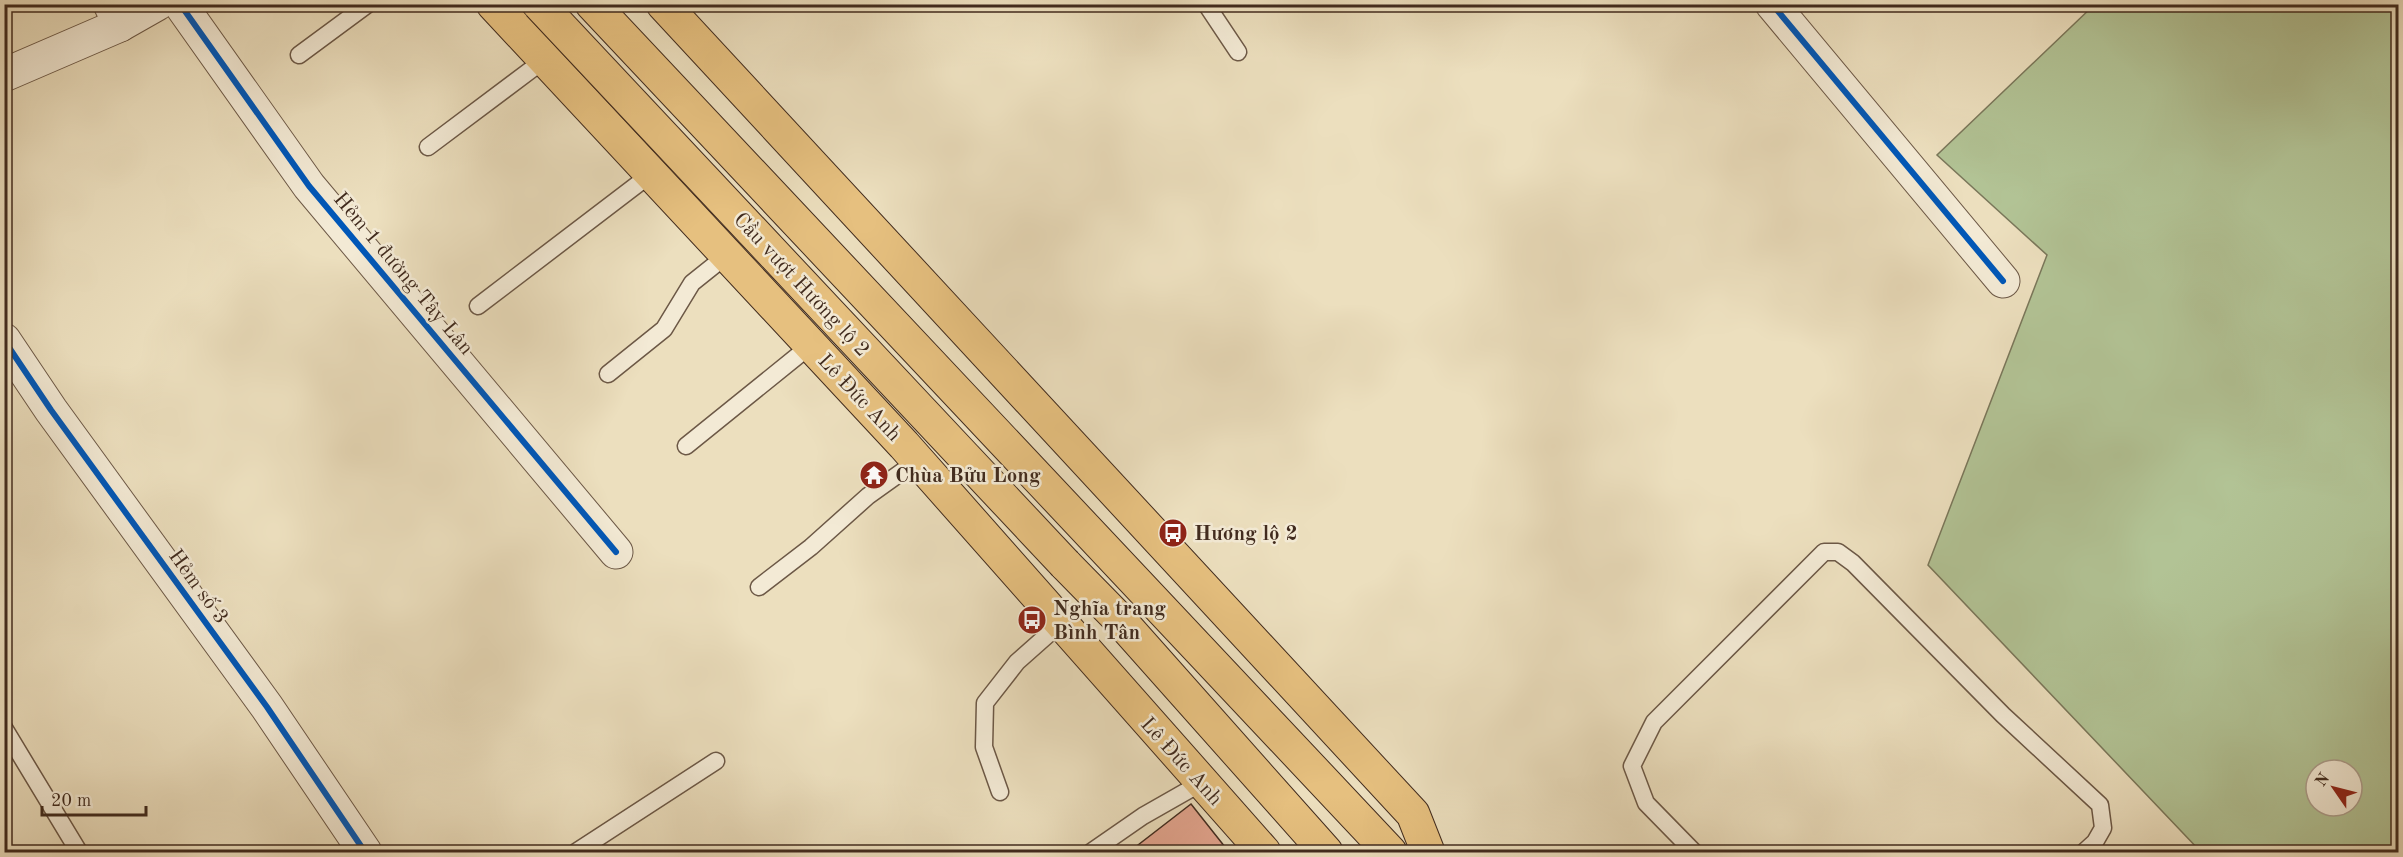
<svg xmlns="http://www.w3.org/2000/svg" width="2403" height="857" font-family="'Old Standard TT',serif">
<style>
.green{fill:#b2c395;stroke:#7a775a;stroke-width:1.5;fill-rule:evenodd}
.building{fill:#e4a58f;stroke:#412b1e;stroke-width:1.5}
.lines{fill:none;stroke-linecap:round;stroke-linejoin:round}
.service-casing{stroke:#6c5846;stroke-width:19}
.minor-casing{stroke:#6c5846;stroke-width:35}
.tertiary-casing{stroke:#6c5846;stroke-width:35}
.trunk-casing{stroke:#412b1e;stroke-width:35}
.service{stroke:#f3ead5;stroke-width:16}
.minor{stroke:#f3ead5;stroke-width:33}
.tertiary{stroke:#f3ead5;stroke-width:33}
.trunk{stroke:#e6c07f;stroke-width:33}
.trunk-bridge-casing{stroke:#412b1e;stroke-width:35;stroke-linecap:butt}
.trunk-bridge{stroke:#e6c07f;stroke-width:33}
.cycleway-casing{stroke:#f3ead5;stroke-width:10}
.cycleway{stroke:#0057b8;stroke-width:6}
.labels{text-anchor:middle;stroke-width:5;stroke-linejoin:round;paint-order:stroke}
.street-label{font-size:21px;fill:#412b1e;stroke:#f3ead5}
.poi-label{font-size:21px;font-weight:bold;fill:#412b1e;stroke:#f3ead5;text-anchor:start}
</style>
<rect width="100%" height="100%" fill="#ecdfbe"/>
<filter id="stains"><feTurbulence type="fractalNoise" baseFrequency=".00333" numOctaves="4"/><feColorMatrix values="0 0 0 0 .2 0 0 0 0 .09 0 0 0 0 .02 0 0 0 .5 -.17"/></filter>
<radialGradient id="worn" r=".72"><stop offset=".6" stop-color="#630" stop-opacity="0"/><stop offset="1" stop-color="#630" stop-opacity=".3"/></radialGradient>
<!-- green -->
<path class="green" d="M 2094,5 L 2398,5 L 2398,852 L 2201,852 L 1928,565 L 2047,255 L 1937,155 ZM 2316,770 L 2352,770 L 2352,806 L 2316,806 Z"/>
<!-- building -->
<polygon class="building" points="1191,804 1229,852 1129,852"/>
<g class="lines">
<!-- service casing -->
<g class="service-casing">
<g id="service">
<polyline points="1206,4 1238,52"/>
<polyline points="299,55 368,4"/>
<polyline points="428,147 544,60"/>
<polyline points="478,306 651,174"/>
<polyline points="608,374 664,329 692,283 727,255"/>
<polyline points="686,446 811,345"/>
<polyline points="759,587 811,547 868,496 917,461"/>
<polyline points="4,728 79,852"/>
<polyline points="1000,792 984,747 985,703 1017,662 1061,623"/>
<polyline points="576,852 716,761"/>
<polyline points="1091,852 1143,816 1201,783"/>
<polyline points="1694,852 1646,803 1632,766 1654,722 1824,552 1838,552 1853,563 2003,715 2100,805 2103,828 2095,842 2084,852"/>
</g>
</g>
<!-- minor casing -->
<g class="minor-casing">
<g id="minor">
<polyline points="110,4 120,25"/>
<polyline points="180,4 309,186 616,552"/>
<polyline points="1772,4 2003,281"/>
<polyline points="4,340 51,410 267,707 365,852"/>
</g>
</g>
<!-- tertiary casing -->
<g class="tertiary-casing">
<polyline id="tertiary" points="4,75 120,25 157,4"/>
</g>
<!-- trunk casing -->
<g class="trunk-casing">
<g id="trunk">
<polyline points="493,4 904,445 1264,852"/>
<polyline points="592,4 1390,852"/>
<polyline points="663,4 1413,814 1428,852"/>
<polyline points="1065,564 1118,618 1326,852"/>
</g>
</g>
<!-- service -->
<use href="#service" class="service"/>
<!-- minor -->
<use href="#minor" class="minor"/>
<!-- tertiary -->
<use href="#tertiary" class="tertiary"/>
<!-- trunk -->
<use href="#trunk" class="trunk"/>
<!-- trunk-bridge casing -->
<g class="trunk-bridge-casing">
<polyline id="trunk-bridge" points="539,4 1065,564"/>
</g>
<!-- trunk-bridge -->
<use href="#trunk-bridge" class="trunk-bridge"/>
<!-- cycleway casing -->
<g class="cycleway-casing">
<g id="cycleway">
<polyline points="180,4 309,186 616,552"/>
<polyline points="1772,4 2003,281"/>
<polyline points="4,340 51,410 267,707 365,852"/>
</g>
</g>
<!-- cycleway -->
<use href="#cycleway" class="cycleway"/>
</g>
<!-- icons -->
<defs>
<g id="temple-disc" transform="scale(1.5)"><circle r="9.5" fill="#8f2418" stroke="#f3ead5"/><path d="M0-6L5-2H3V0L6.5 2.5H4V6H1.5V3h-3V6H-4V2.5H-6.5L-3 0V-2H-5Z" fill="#fff"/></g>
<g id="bus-disc" transform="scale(1.5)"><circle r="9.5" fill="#8f2418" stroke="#f3ead5"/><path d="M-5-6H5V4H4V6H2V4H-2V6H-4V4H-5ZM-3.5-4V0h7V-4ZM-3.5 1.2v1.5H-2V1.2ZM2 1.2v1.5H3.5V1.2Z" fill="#fff"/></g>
</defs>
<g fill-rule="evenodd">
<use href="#temple-disc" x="874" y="475"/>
<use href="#bus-disc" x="1173" y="533"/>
<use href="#bus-disc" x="1032" y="620"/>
</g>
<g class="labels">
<!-- street labels -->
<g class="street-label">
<text transform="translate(404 273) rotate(50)" y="7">Hẻm 1 đường Tây Lân</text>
<text transform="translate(802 284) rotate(47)" y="7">Cầu vượt Hương lộ 2</text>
<text transform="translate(860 397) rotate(47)" y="7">Lê Đức Anh</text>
<text transform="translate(199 586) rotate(54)" y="7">Hẻm số 3</text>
<text transform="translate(1182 761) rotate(48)" y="7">Lê Đức Anh</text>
</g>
<!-- poi labels -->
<g class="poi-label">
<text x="895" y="482">Chùa Bửu Long</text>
<text x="1194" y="540">Hương lộ 2</text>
<text x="1053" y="615">Nghĩa trang<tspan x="1053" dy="24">Bình Tân</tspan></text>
</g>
</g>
<!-- margin -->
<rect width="2403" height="857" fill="none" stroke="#ecdfbe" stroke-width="24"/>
<rect x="6" y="6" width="2391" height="845" fill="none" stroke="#412b1e" stroke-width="3"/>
<rect x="12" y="12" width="2379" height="833" fill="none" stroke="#412b1e" stroke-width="1.5"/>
<!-- north arrow -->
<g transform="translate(2334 788) rotate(305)"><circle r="28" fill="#f3ead5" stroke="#ac9e8c" stroke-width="1.5"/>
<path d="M0-4.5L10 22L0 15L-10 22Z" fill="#8f2418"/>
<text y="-9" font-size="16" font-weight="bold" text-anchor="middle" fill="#412b1e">N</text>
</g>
<!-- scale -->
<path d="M42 806v9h104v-9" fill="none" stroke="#412b1e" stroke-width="3"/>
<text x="51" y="806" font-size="18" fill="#412b1e" stroke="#f3ead5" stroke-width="4.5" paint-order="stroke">20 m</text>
<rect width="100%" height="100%" filter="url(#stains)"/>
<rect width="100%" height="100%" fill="url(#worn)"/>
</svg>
